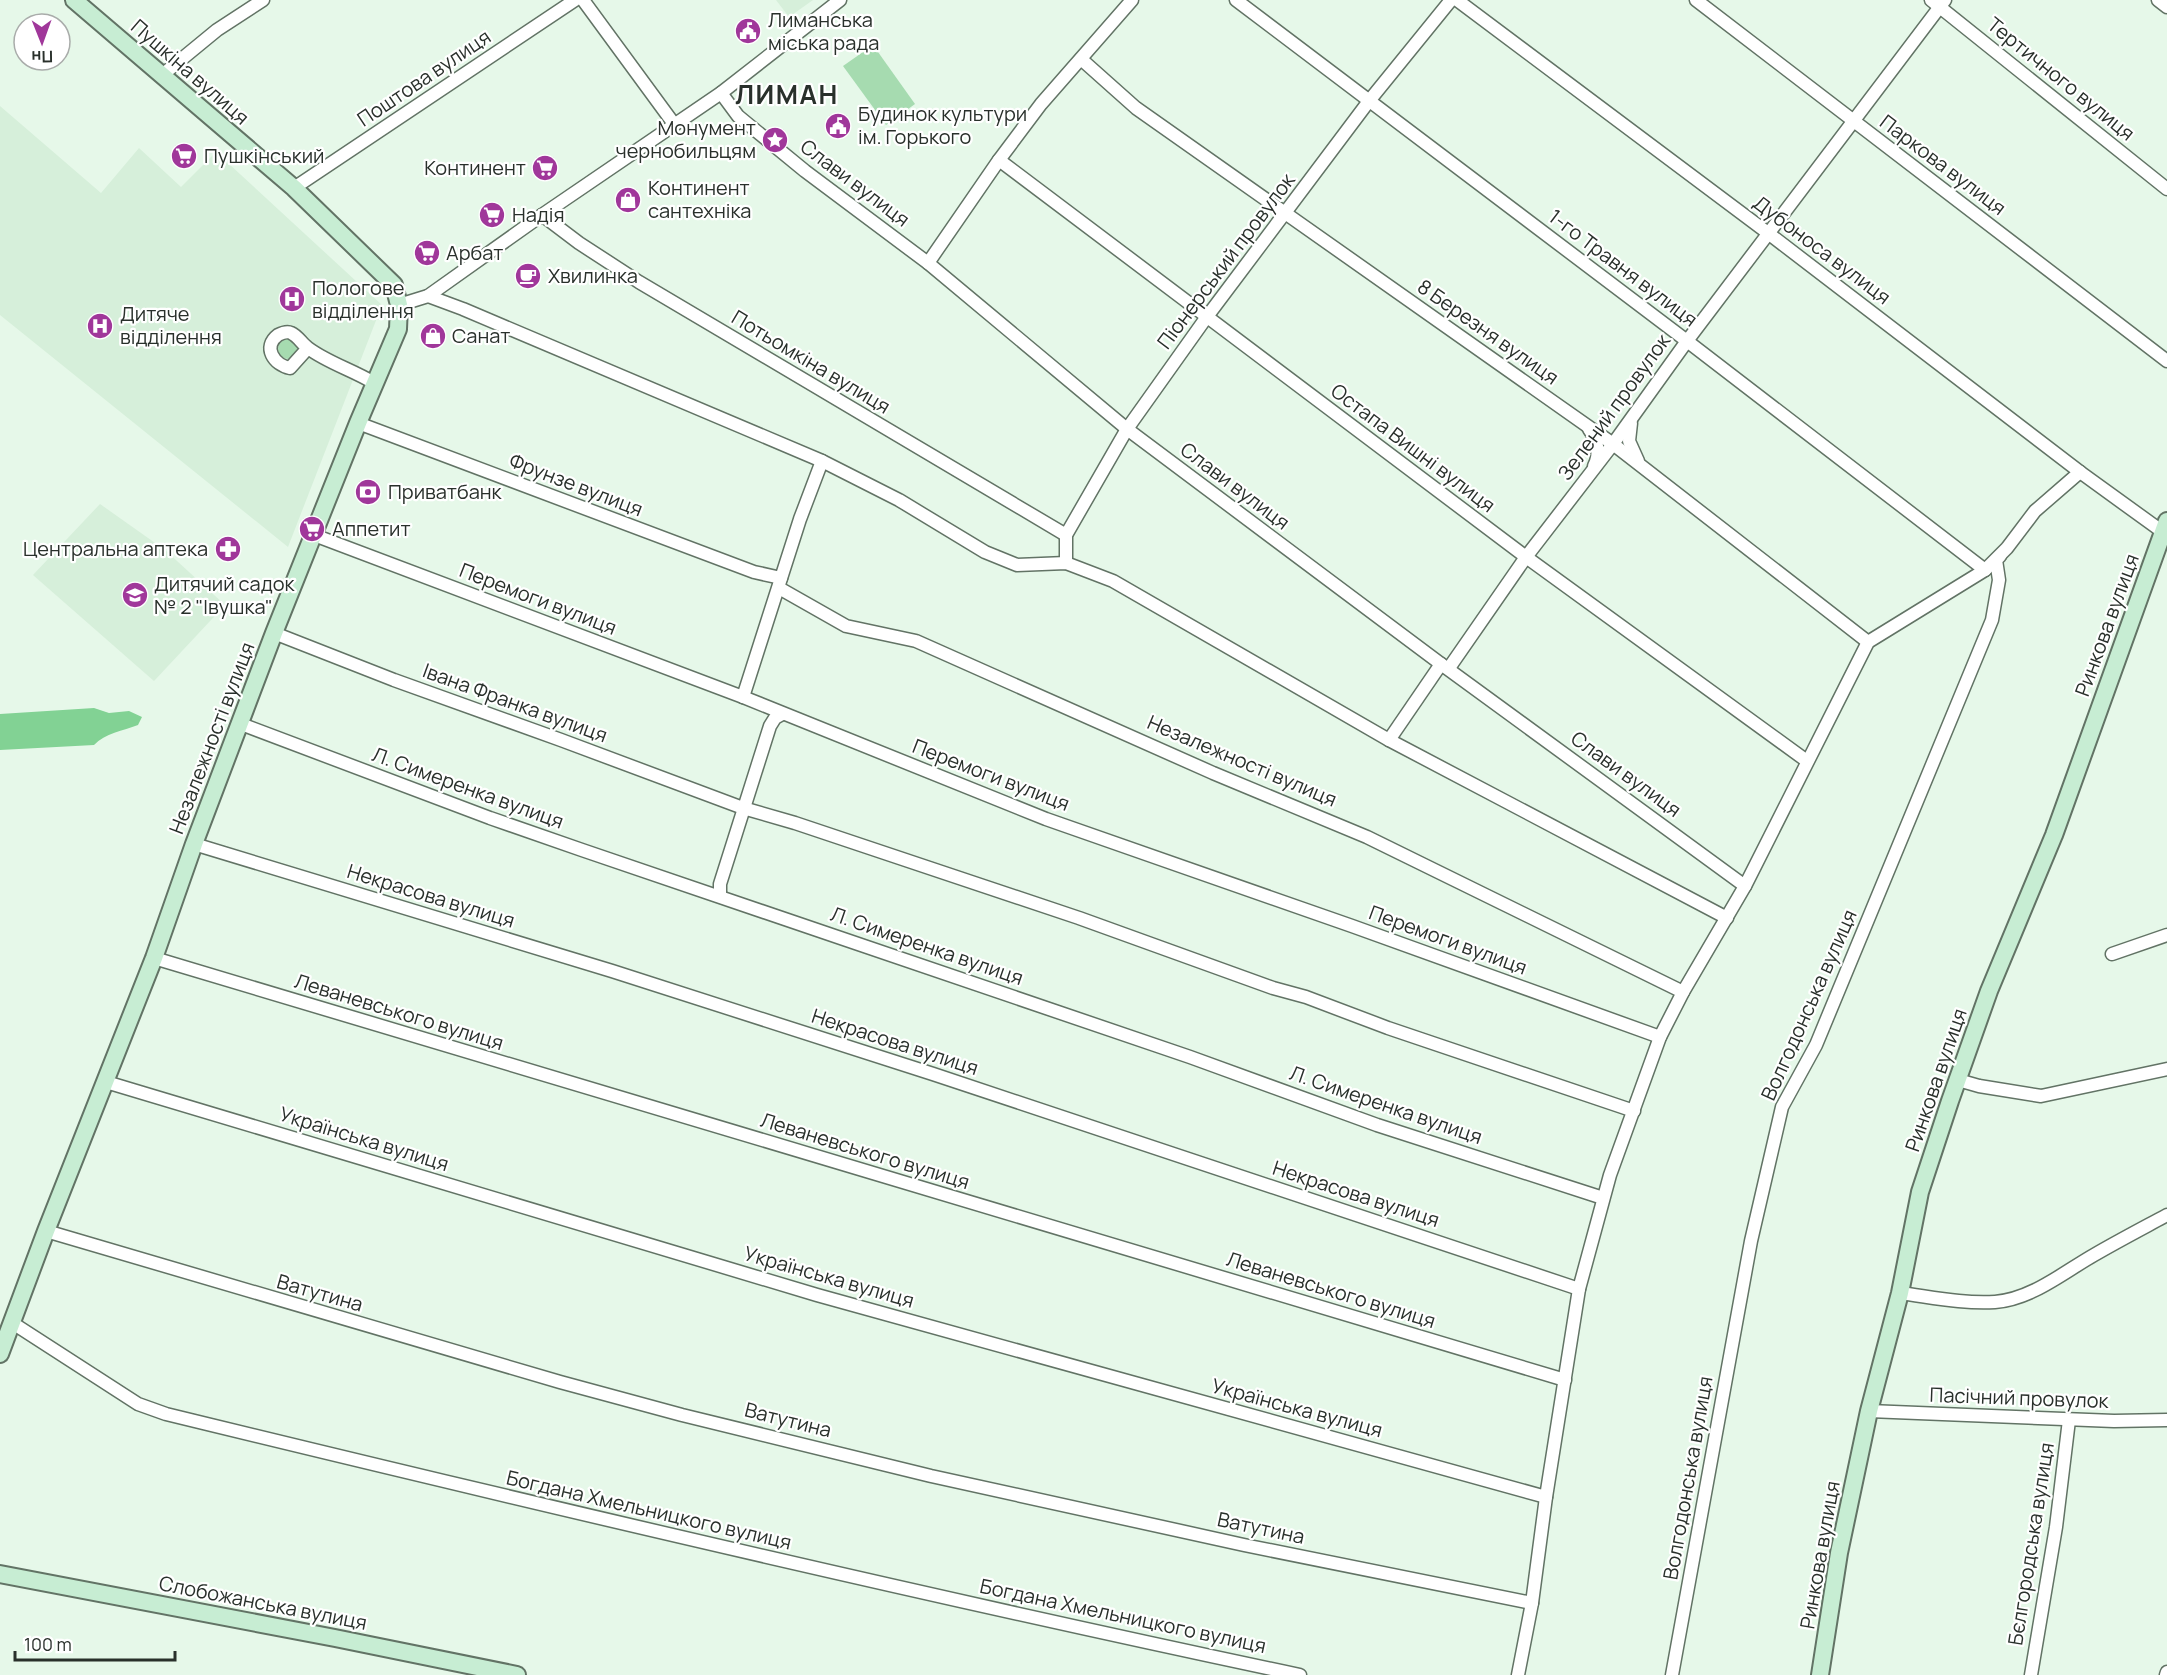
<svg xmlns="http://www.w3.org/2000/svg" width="2167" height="1675" font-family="Manrope,sans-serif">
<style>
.built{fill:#d6efda}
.green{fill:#a6dbb0}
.forest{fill:#82d294}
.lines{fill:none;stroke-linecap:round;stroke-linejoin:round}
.minor-casing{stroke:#627365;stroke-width:15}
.secondary-casing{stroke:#627365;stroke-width:20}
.minor{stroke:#fff;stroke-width:12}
.secondary{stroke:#c7edd3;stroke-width:16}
.labels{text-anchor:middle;stroke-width:4.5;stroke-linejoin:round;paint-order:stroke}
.poi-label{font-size:20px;fill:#29302b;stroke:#fff;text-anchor:start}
.street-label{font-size:20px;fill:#29302b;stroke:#fff}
.district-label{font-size:26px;font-weight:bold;letter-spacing:1.5px;fill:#29302b;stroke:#fff}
</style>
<rect width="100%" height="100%" fill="#e6f8e9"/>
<!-- built -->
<g class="built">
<polygon points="776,0 813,0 789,17"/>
<polygon points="0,106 101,193 139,148 181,187 216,152 382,305 288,547 0,315"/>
<polygon points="100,504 165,550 225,605 154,681 33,575"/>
</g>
<!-- green -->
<g class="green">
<polygon points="873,45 915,104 886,125 843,66"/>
<circle cx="288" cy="349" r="10"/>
</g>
<!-- forest -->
<path class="forest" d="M 94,708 L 109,713 L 129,711 L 142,717 L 138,725 C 123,731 105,733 94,745 L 0,750 L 0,714 Z"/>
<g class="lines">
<!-- minor casing -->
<g class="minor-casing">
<g id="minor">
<polyline points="583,0 674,124"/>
<polyline points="1236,0 1687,341 1985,570"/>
<polyline points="1457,0 1768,233 2080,472 2167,535"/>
<polyline points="1696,0 2167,361"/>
<polyline points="1931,0 2167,189"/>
<polyline points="2158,0 2167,7"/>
<polyline points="1081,59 1136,108 1613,444 1868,642"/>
<polyline points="161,76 217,30 263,0"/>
<polyline points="721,93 738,116 805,171 928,263 1127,429 1441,664 1745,886"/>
<polyline points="999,160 1526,557 1807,761"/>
<polyline points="294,188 575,0"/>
<polyline points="542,215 579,243 639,282 1066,535"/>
<polyline points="928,263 999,160 1041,104 1132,0"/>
<polyline points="428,296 463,309 822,461 899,500 985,552 1017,565 1066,563 1113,581 1389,740 1727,918"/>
<polyline points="399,305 428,296 542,215 721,93 840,0"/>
<path d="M 308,348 L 290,368 C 274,365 262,347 278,335 C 282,333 287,331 291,333 C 298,336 302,344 308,348 C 328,363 353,370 374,383"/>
<polyline points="358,423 754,572 781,578"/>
<polyline points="1631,423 1629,441 1638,461"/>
<path d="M 1589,429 C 1597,440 1601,453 1594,466"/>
<polyline points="314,535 743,697 1046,819 1352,926 1660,1037"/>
<polyline points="1066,563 1066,535 1127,429 1206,318 1369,101 1451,0"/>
<polyline points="779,588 846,626 916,641 1213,773 1367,837 1683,992"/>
<polyline points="274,633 394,680 561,740 743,808 795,823 1079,918 1273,988 1306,997 1388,1028 1634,1111"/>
<polyline points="1449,668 1526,557 1613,444 1687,341 1945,0"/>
<polyline points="743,697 800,519 822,461"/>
<polyline points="241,724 490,818 582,850 1190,1057 1377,1125 1603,1198"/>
<polyline points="1389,740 1441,664"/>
<polyline points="194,844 612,971 933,1074 1579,1289"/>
<polyline points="720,895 720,884 770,726 775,718 782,714"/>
<polyline points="2112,954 2167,935"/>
<polyline points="154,958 1565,1380"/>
<polyline points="1958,1080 1979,1086 2041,1096 2167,1069"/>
<polyline points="106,1082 817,1295 1546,1497"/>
<polyline points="46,1231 560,1382 682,1415 931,1476 1244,1545 1532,1603"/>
<path d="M 1900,1293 C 1931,1297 1963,1304 1995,1302 C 2032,1299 2064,1272 2094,1255 C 2118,1241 2143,1228 2167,1215"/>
<path d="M 11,1322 L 138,1404 L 166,1414 C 543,1506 921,1595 1300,1675"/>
<polyline points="1869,1411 2114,1421 2167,1420"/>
<polyline points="1518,1675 1532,1603 1546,1497 1579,1289 1610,1175 1660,1037 1683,992 1745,886 1868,642 1985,570 2007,548 2035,511 2080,472"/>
<polyline points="1672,1675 1751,1241 1782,1107 1816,1045 1992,620 1999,580 1996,560 2000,556"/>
<polyline points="2031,1675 2056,1527 2069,1420"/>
<polyline points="2166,1675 2167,1672"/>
</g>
</g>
<!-- secondary casing -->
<g class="secondary-casing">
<g id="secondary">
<polyline points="0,1354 46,1231 154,958 194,844 274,633 358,423 398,329 399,305 394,285 294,188 74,0"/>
<polyline points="0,1574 335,1638 517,1675"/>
<polyline points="1820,1675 1839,1553 1869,1411 1900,1293 1920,1192 1950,1101 1989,991 2054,835 2167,521"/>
</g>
</g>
<!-- minor -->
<use href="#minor" class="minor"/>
<!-- secondary -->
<use href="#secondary" class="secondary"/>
</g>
<!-- icons -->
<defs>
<g id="civic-disc" transform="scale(1.35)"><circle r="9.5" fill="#a0379a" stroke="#fff"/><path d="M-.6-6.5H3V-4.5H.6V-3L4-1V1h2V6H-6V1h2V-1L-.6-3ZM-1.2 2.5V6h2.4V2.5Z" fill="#fff"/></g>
<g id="sight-disc" transform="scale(1.35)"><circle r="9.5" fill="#a0379a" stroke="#fff"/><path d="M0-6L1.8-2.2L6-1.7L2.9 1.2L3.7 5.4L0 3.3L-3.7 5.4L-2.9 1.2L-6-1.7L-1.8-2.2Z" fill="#fff"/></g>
<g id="supermarket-disc" transform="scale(1.35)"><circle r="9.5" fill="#a0379a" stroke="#fff"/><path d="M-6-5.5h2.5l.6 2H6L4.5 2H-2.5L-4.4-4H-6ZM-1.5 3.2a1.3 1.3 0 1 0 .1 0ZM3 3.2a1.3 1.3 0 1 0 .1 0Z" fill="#fff"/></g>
<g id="shop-disc" transform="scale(1.35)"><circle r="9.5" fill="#a0379a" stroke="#fff"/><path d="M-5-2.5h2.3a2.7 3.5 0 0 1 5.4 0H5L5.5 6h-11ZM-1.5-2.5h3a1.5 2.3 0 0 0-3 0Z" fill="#fff"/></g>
<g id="cafe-disc" transform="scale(1.35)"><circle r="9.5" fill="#a0379a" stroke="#fff"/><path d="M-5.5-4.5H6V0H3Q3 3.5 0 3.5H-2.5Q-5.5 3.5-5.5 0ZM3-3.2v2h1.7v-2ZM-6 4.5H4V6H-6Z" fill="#fff"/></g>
<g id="hospital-disc" transform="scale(1.35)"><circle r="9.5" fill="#a0379a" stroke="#fff"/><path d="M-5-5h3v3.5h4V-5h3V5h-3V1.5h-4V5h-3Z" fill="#fff"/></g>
<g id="bank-disc" transform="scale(1.35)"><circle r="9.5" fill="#a0379a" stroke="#fff"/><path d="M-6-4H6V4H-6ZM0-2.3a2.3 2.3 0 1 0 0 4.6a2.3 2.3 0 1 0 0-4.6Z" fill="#fff"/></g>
<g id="pharmacy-disc" transform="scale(1.35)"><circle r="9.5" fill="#a0379a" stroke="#fff"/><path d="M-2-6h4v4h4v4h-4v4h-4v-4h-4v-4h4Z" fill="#fff"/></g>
<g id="school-disc" transform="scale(1.35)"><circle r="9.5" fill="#a0379a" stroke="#fff"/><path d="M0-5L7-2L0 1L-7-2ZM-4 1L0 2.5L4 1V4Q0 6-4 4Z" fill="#fff"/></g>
</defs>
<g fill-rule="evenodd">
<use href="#civic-disc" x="748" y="31"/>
<use href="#civic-disc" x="838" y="126"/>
<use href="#sight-disc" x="775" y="140"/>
<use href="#supermarket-disc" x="184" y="156"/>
<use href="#supermarket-disc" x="545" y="168"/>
<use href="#shop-disc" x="628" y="200"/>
<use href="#supermarket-disc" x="492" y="215"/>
<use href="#supermarket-disc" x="427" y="253"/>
<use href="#cafe-disc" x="528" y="276"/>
<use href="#hospital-disc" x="292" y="299"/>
<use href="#hospital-disc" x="100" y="326"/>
<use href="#shop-disc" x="433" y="336"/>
<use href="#bank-disc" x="368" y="492"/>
<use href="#supermarket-disc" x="312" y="529"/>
<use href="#pharmacy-disc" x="228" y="549"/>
<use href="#school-disc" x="135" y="595"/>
</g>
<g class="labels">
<!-- poi labels -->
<g class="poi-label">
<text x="768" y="27">Лиманська<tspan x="768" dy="23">міська рада</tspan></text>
<text x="858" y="121">Будинок культури<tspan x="858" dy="23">ім. Горького</tspan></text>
<text x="756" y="135" text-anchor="end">Монумент<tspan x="756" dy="23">чернобильцям</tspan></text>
<text x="204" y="163">Пушкінський</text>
<text x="526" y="175" text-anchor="end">Континент</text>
<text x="648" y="195">Континент<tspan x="648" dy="23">сантехніка</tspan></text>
<text x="512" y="222">Надiя</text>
<text x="446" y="260">Арбат</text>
<text x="548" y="283">Хвилинка</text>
<text x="312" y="295">Пологове<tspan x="312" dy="23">відділення</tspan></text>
<text x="120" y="321">Дитяче<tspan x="120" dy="23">відділення</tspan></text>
<text x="452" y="343">Санат</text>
<text x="388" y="499">Приватбанк</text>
<text x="332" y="536">Аппетит</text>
<text x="208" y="556" text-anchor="end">Центральна аптека</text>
<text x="154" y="591">Дитячий садок<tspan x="154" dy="23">№ 2 "Івушка"</tspan></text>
</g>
<!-- street labels -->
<g class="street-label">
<text transform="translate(190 72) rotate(41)" y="7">Пушкіна вулиця</text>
<text transform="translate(424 78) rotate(-34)" y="7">Поштова вулиця</text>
<text transform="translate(2061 79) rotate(39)" y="7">Тертичного вулиця</text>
<text transform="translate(1943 165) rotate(37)" y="7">Паркова вулиця</text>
<text transform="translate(855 183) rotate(37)" y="7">Слави вулиця</text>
<text transform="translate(1822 250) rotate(37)" y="7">Дубоноса вулиця</text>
<text transform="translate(1226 261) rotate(-53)" y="7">Піонерський провулок</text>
<text transform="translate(1623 268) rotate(37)" y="7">1-го Травня вулиця</text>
<text transform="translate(1488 332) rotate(35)" y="7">8 Березня вулиця</text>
<text transform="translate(811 362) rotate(31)" y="7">Потьомкіна вулиця</text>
<text transform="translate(1614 407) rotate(-54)" y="7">Зелений провулок</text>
<text transform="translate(1413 448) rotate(37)" y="7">Остапа Вишні вулиця</text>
<text transform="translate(576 485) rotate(21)" y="7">Фрунзе вулиця</text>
<text transform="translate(1235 486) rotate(37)" y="7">Слави вулиця</text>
<text transform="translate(538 599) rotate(21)" y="7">Перемоги вулиця</text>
<text transform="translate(2107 625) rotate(-70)" y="7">Ринкова вулиця</text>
<text transform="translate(515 703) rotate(20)" y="7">Івана Франка вулиця</text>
<text transform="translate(212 738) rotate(-69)" y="7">Незалежності вулиця</text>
<text transform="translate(1242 761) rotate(23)" y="7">Незалежності вулиця</text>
<text transform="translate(1626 774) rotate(36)" y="7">Слави вулиця</text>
<text transform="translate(991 775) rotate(21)" y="7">Перемоги вулиця</text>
<text transform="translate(468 788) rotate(20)" y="7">Л. Симеренка вулиця</text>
<text transform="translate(431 896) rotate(17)" y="7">Некрасова вулиця</text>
<text transform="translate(1448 940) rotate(20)" y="7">Перемоги вулиця</text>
<text transform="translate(927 946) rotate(19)" y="7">Л. Симеренка вулиця</text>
<text transform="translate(1809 1005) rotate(-66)" y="7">Волгодонська вулиця</text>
<text transform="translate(399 1012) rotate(17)" y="7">Леваневського вулиця</text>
<text transform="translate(895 1042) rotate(18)" y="7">Некрасова вулиця</text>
<text transform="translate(1936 1080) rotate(-71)" y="7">Ринкова вулиця</text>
<text transform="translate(1386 1105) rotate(19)" y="7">Л. Симеренка вулиця</text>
<text transform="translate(364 1139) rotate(17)" y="7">Українська вулиця</text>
<text transform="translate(865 1151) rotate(17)" y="7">Леваневського вулиця</text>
<text transform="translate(1356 1194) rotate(18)" y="7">Некрасова вулиця</text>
<text transform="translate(829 1277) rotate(16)" y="7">Українська вулиця</text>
<text transform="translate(1331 1290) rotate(17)" y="7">Леваневського вулиця</text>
<text transform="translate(320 1293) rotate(16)" y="7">Ватутина</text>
<text transform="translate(2019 1398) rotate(2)" y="7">Пасічний провулок</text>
<text transform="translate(1297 1408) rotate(15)" y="7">Українська вулиця</text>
<text transform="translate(788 1420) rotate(14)" y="7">Ватутина</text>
<text transform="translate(1688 1478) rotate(-80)" y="7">Волгодонська вулиця</text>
<text transform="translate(649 1510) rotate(13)" y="7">Богдана Хмельницкого вулиця</text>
<text transform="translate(1261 1528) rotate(12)" y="7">Ватутина</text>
<text transform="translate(2031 1544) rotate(-81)" y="7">Бєлгородська вулиця</text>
<text transform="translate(1820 1555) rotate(-80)" y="7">Ринкова вулиця</text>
<text transform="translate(263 1603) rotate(11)" y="7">Слобожанська вулиця</text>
<text transform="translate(1123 1616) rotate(12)" y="7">Богдана Хмельницкого вулиця</text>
</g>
<!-- district labels -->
<g class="district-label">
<text x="787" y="104">ЛИМАН</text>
</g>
</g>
<!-- north arrow -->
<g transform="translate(42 42) rotate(179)"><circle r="28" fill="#ffffff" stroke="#a9acaa" stroke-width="1.5"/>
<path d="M0-4.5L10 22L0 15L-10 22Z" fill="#a0379a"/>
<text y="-9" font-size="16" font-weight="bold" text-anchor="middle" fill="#29302b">Пн</text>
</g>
<!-- scale -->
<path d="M15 1651v9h160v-9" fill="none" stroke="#29302b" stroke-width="3"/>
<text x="24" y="1651" font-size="18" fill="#29302b" stroke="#ffffff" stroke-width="4.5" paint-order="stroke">100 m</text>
</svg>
